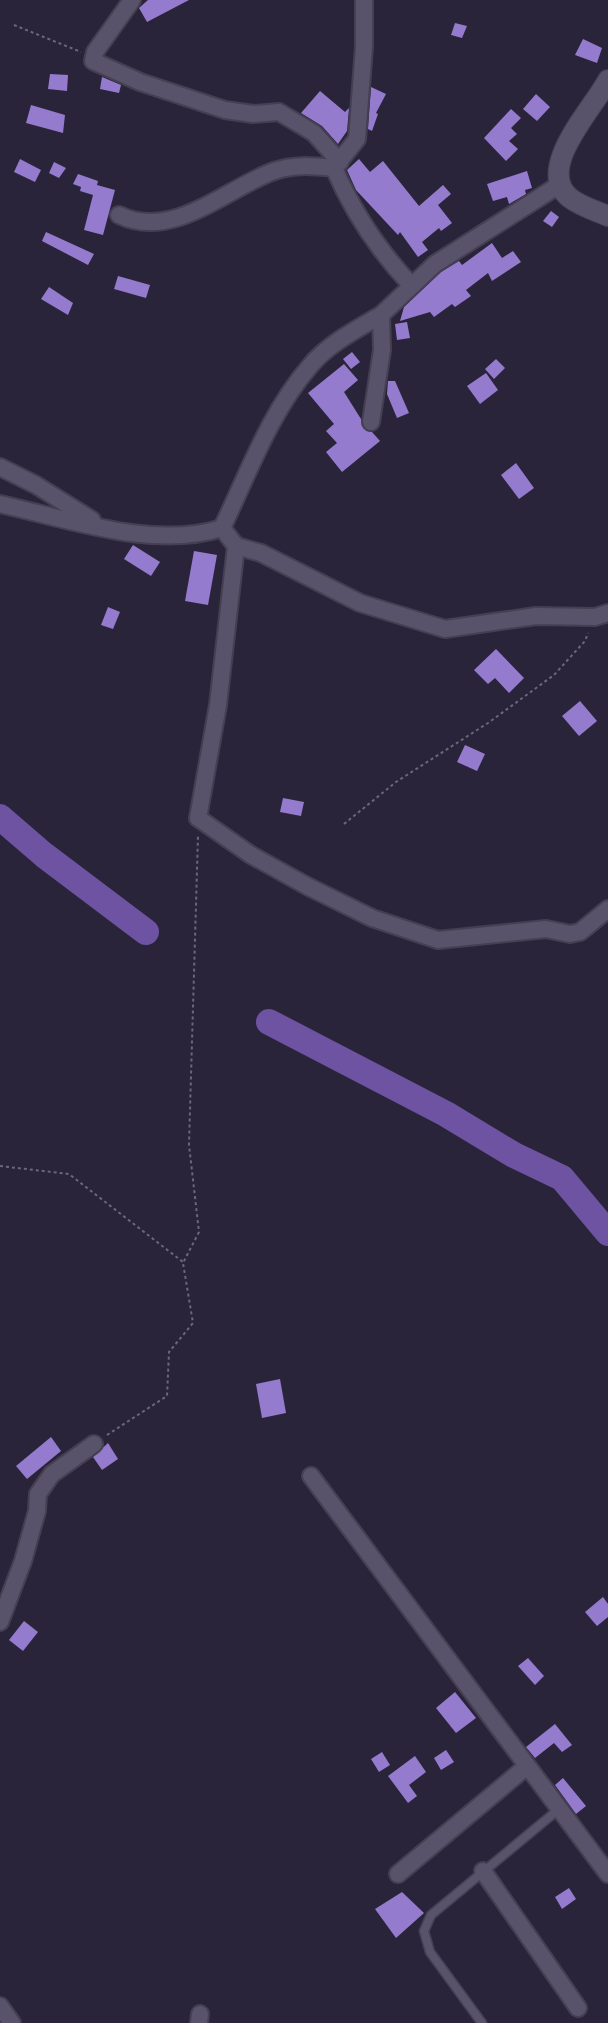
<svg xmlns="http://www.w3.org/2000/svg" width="608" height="2023" font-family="'Noto Sans',sans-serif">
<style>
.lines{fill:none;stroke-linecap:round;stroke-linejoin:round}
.river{stroke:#6d53a2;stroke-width:26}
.building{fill:#947bce}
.service-casing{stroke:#443f51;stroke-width:11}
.minor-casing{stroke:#443f51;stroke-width:20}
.tertiary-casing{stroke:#443f51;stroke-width:22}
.path{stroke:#6c677a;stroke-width:2;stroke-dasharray:3 3;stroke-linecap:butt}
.service{stroke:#59526b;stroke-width:8}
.minor{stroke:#59526b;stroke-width:16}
.tertiary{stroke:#59526b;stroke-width:20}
</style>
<rect width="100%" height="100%" fill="#2a243a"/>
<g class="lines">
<!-- river -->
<g class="river">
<polyline points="0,817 44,855 146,932"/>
<polyline points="269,1022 446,1114 514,1155 562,1178 608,1233"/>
</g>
</g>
<!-- building -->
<g class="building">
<polygon points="148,0 189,0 147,22 139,8"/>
<polygon points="455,23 467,26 462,38 451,35"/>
<polygon points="583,39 602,48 597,63 575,55"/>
<polygon points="50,74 68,75 67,91 48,89"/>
<polygon points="102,77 121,85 119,93 100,89"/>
<polygon points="371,87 386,94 376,113 378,114 372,131 368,129"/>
<polygon points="320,91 345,112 349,108 347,131 338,144 322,126 301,113"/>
<polygon points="536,94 550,107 537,121 523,109"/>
<polygon points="31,105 65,115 63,133 26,123"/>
<polygon points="511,109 521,118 511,128 517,134 509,141 518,149 506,161 484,138"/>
<polygon points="20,159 41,170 35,182 14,172"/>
<polygon points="359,159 370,172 383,161 419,206 443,185 451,194 438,205 452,223 441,231 439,228 422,242 428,250 418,257 400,232 398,235 356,190 347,170"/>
<polygon points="54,162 66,168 59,178 49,173"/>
<polygon points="527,171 532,188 525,190 526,194 509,204 507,197 493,201 487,184"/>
<polygon points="78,174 98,181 97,185 115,190 103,235 84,230 93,195 80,191 81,187 73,184"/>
<polygon points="551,211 559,217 552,227 543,221"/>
<polygon points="46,232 94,254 88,265 42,241"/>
<polygon points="492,243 502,258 513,251 521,262 492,281 488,273 466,290 471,296 455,307 452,304 434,317 430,312 400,321 404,307 441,272 459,261 462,265"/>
<polygon points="118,276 150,285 146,298 114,289"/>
<polygon points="49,287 73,303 68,315 41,299"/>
<polygon points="407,322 410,338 397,340 395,324"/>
<polygon points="352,352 360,362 351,369 343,359"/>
<polygon points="496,359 505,368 494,379 485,369"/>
<polygon points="344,364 358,380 344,392 361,419 362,426 372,432 380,441 342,472 326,452 337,443 326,431 334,424 308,393"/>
<polygon points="486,373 498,390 480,404 467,386"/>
<polygon points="388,381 395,381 409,413 397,418 387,394"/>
<polygon points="516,463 534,488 519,499 501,475"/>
<polygon points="133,545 160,562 151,576 124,559"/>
<polygon points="194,551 217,555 208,605 185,601"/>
<polygon points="108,607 120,612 113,629 101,625"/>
<polygon points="496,649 524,678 509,693 495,678 488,684 474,670"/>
<polygon points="580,701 597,721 579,736 562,716"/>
<polygon points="465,745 485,754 477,771 457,762"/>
<polygon points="283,798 304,802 301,816 280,812"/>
<polygon points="280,1379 286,1413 262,1418 256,1384"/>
<polygon points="51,1437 61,1451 27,1479 16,1466"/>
<polygon points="108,1443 118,1459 102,1470 93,1457"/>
<polygon points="603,1597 608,1604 608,1617 597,1626 585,1612"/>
<polygon points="24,1621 38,1632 23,1651 9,1640"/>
<polygon points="528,1658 544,1676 535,1685 518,1666"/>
<polygon points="455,1692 476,1718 456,1733 436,1708"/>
<polygon points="555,1724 572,1745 562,1752 554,1743 535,1758 526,1747"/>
<polygon points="446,1750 454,1762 441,1770 434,1758"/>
<polygon points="382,1752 390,1765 379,1772 371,1759"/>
<polygon points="415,1756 426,1772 409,1785 417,1796 408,1803 388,1776"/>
<polygon points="563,1778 586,1806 576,1814 555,1785"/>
<polygon points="569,1888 576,1899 562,1909 555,1897"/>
<polygon points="402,1892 424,1913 396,1938 375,1909"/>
</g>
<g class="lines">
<!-- service casing -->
<g class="service-casing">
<polyline id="service" points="482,2023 430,1952 424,1931 431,1915 559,1809"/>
</g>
<!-- minor casing -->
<g class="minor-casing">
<g id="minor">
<polyline points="132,0 95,52 93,61 140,82 225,110 253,114 279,112 314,133 340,162"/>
<polyline points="334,168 357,139 364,47 364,0"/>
<path d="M 119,215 C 173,241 225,189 274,171 C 294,164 313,166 334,168 C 353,212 378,250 411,285"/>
<path d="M 381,315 C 357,329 328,344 310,366 C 270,412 248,474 222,528 L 236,546 L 218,705 L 198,818 L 251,855 L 307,886 L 372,918 L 438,940 L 546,929 L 570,934 L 580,932 L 608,909"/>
<polyline points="371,422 382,350 381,315 435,264 559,185"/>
<polyline points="0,467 36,485 92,520"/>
<path d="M 0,504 C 68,519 154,550 222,528"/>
<polyline points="236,546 261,553 360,603 445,629 536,616 595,617 608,613"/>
<polyline points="311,1476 608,1874"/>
<polyline points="0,1622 23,1561 37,1511 38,1494 52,1474 94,1444"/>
<polyline points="483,1871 578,2008"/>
<polyline points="398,1874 526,1767"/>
<polyline points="0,2006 12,2023"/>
<polyline points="199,2023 200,2014"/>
</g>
</g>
<!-- tertiary casing -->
<g class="tertiary-casing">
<path id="tertiary" d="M 608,80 C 593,109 534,169 570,198 C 580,206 596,211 608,216"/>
</g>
<!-- path -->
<g class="path">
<polyline points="14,25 81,52"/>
<polyline points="344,824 396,782 488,723 554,675 585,641 588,633"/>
<polyline points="0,1166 69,1174 183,1262"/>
<polyline points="107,1435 167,1396 169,1352 193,1323 183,1263 199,1232 189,1145 198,836"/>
</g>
<!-- service -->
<use href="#service" class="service"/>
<!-- minor -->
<use href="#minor" class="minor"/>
<!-- tertiary -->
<use href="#tertiary" class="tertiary"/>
</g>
</svg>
